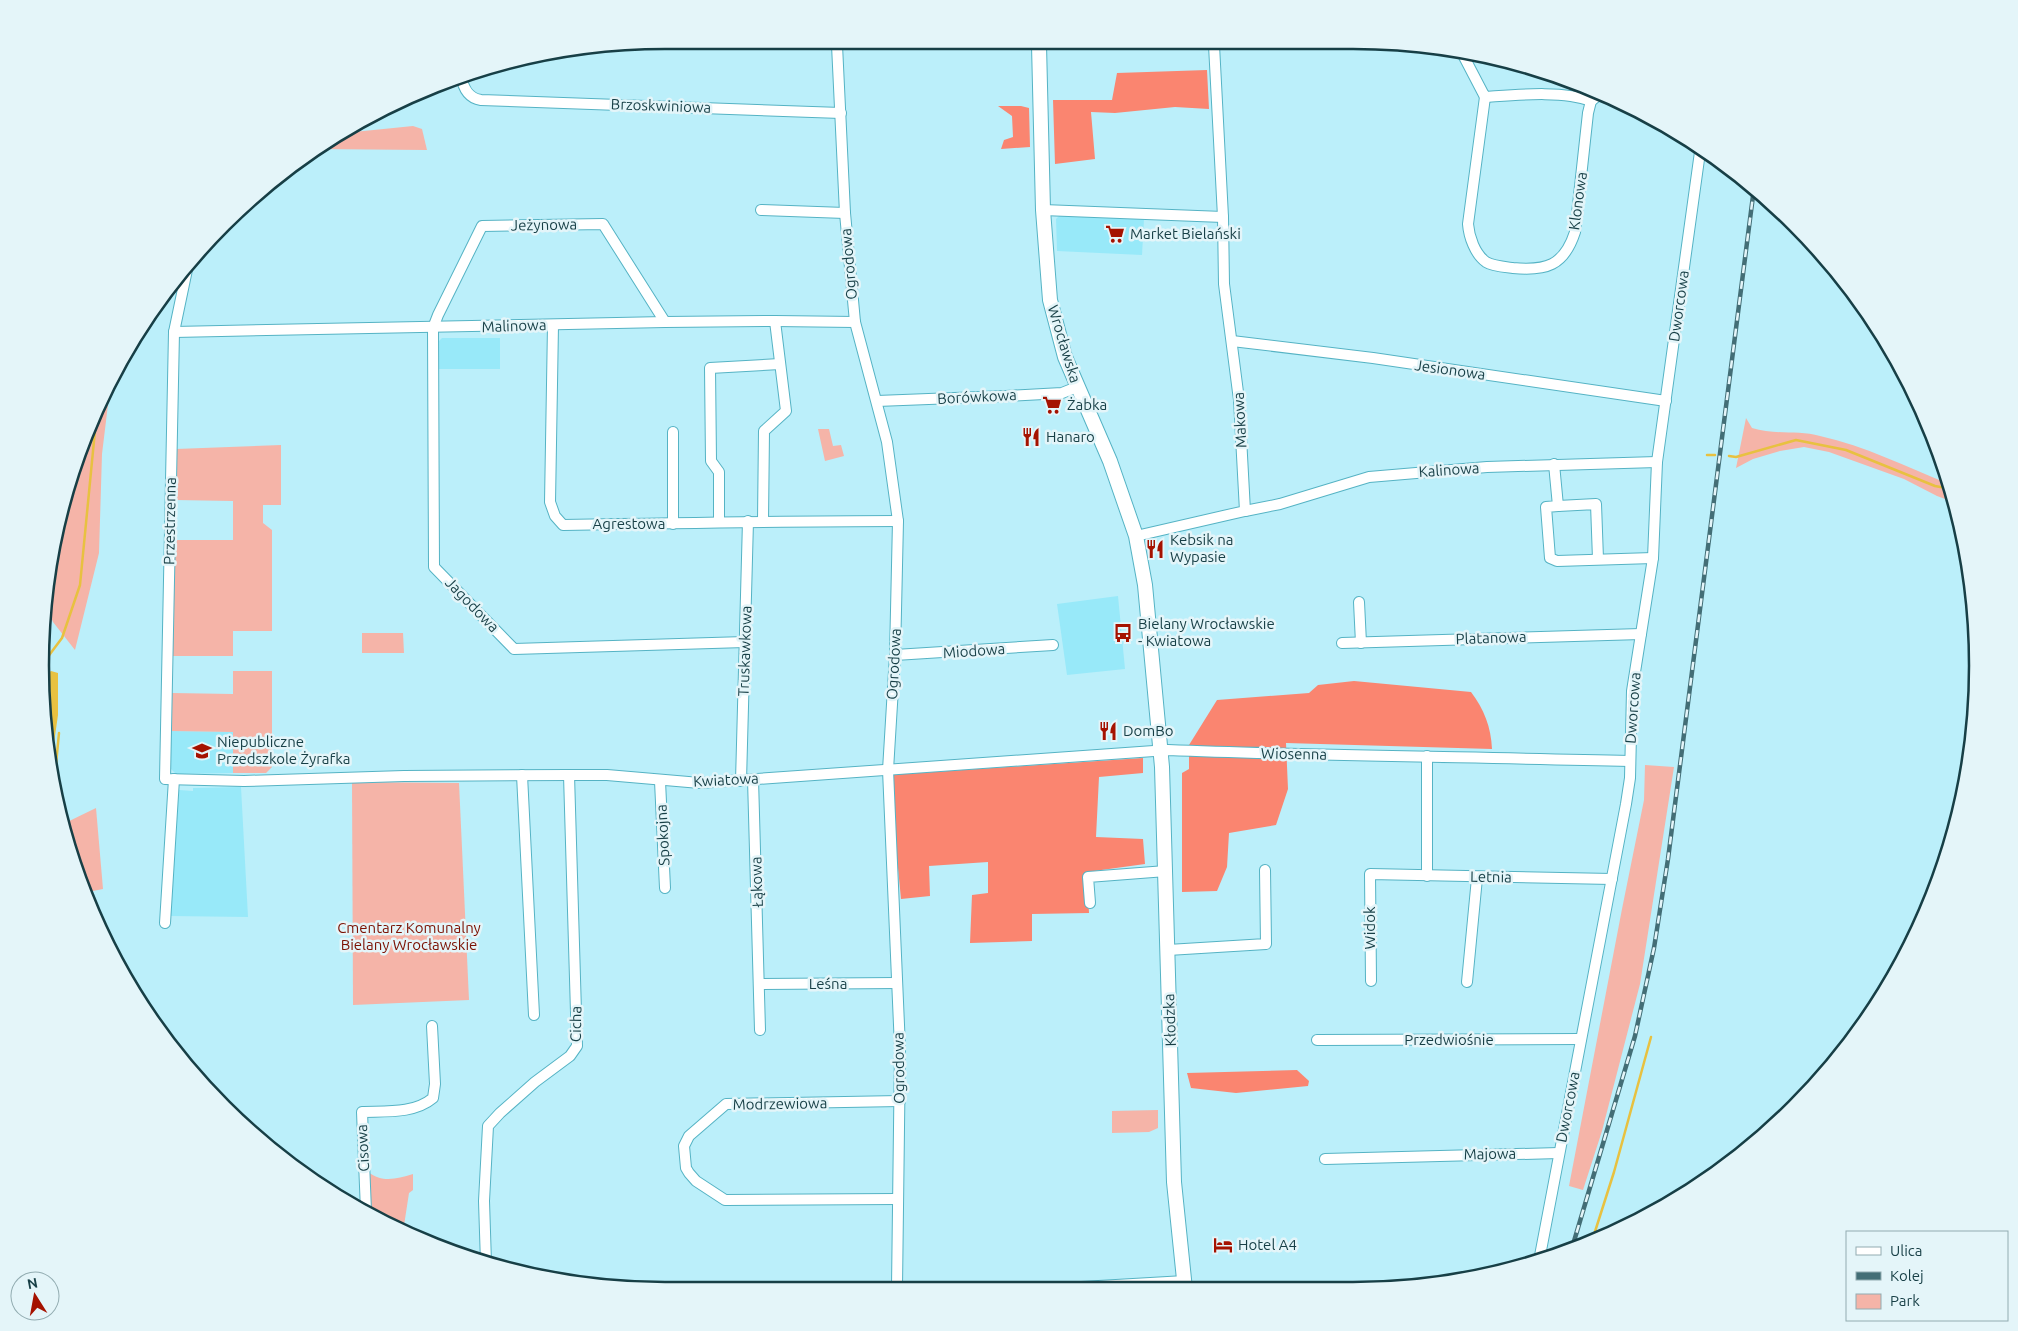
<svg xmlns="http://www.w3.org/2000/svg" width="2018" height="1331" font-family="Ubuntu,sans-serif">
<style>
.built{fill:#98e9f9}
.green{fill:#f5b4a8}
.forest{fill:#fa8570}
.water{fill:#e8c140}
.lines{fill:none;stroke-linecap:round;stroke-linejoin:round}
.stream{stroke:#e8c140;stroke-width:2.5}
.minor-casing{stroke:#55b3c4;stroke-width:12}
.secondary-casing{stroke:#55b3c4;stroke-width:16}
.minor{stroke:#fff;stroke-width:10}
.secondary{stroke:#fff;stroke-width:14}
.rail-casing{stroke:#436e76;stroke-width:4.5}
.rail{stroke:#e4f5f9;stroke-width:2.5;stroke-dasharray:8;stroke-linecap:butt}
.labels{text-anchor:middle;stroke-width:5;stroke-linejoin:round;paint-order:stroke}
.street-label{font-size:15px;fill:#173f46;stroke:#e4f5f9}
.poi-label{font-size:15px;fill:#173f46;stroke:#e4f5f9;text-anchor:start}
.park-label{font-size:15px;fill:#7b1103;stroke:#e4f5f9}
.rim{fill:none;stroke:#173f46;stroke-width:2.5}
</style>
<rect width="100%" height="100%" fill="#bbeffa"/>
<!-- built -->
<g class="built">
<polygon points="1059,216 1144,219 1142,255 1057,251 1056,219"/>
<polygon points="442,338 500,338 500,369 438,369 438,342"/>
<polygon points="1118,596 1125,669 1067,675 1057,604"/>
<polygon points="171,731 233,732 233,773 176,774 171,769"/>
<polygon points="241,787 248,917 170,916 179,790 193,791 193,788"/>
</g>
<!-- green -->
<g class="green">
<polygon points="413,126 422,129 427,150 313,149 344,133"/>
<polygon points="110,388 102,454 99,553 75,650 53,622 45,604 61,504 88,426"/>
<path d="M 1746,418 L 1752,428 C 1774,435 1798,430 1820,436 C 1865,446 1907,467 1949,484 L 1956,503 L 1937,496 L 1904,479 L 1829,452 L 1804,447 L 1780,451 L 1753,459 L 1736,468 Z"/>
<polygon points="818,429 829,429 833,446 841,445 844,456 825,461"/>
<polygon points="281,445 281,505 263,505 263,523 272,530 272,631 233,631 233,656 172,656 174,540 233,540 233,501 175,500 176,449"/>
<polygon points="362,633 403,633 404,653 362,653"/>
<polygon points="233,671 272,671 272,767 266,773 233,773 233,732 171,731 172,693 233,694"/>
<polygon points="1645,765 1674,767 1640,984 1602,1131 1583,1190 1569,1186 1622,909 1644,800"/>
<polygon points="352,782 459,783 469,1000 353,1005"/>
<polygon points="96,808 103,889 88,892 61,825"/>
<polygon points="1158,1110 1158,1128 1149,1132 1112,1133 1112,1111"/>
<path d="M 368,1172 C 383,1183 396,1179 413,1174 L 413,1190 L 409,1193 L 403,1232 L 389,1227 L 370,1214 Z"/>
</g>
<!-- forest -->
<g class="forest">
<polygon points="1207,70 1209,109 1175,107 1115,113 1091,112 1095,159 1055,164 1053,100 1112,100 1117,73"/>
<polygon points="998,106 1021,106 1029,108 1030,147 1001,149 1004,140 1013,137 1012,116"/>
<path d="M 1354,681 L 1471,692 C 1484,709 1491,727 1492,749 L 1286,743 L 1288,789 L 1276,825 L 1229,833 L 1227,867 L 1217,891 L 1182,892 L 1182,773 L 1189,769 L 1189,745 L 1217,700 L 1309,693 L 1318,685 Z"/>
<polygon points="1143,758 1143,773 1099,777 1096,837 1143,839 1145,864 1087,872 1089,913 1032,914 1032,941 970,943 972,895 988,893 988,862 929,866 930,896 901,899 889,775"/>
<polygon points="1297,1070 1309,1081 1308,1086 1236,1093 1191,1088 1187,1073"/>
</g>
<!-- water -->
<polygon class="water" points="51,671 58,673 58,715 51,764 41,707 41,679"/>
<g class="lines">
<!-- stream -->
<g class="stream">
<polyline points="1707,455 1715,455"/>
<polyline points="1729,456 1736,457 1796,440 1846,450 1935,486 1951,489"/>
<polyline points="41,666 62,638 80,585 97,410"/>
<polyline points="54,785 59,733"/>
<polyline points="1592,1241 1614,1172 1651,1037"/>
</g>
<!-- minor casing -->
<g class="minor-casing">
<g id="minor">
<polyline points="837,45 845,213 855,322 887,442 898,521 895,655 888,770 900,1048 897,1287"/>
<path d="M 1461,51 L 1485,97 C 1515,95 1563,90 1591,101 L 1600,94"/>
<path d="M 461,75 C 463,88 468,98 481,100 L 841,113"/>
<path d="M 1485,97 L 1468,224 C 1469,237 1475,254 1486,262 C 1492,266 1505,267 1513,268 C 1546,271 1564,266 1575,232 L 1588,113 L 1591,101"/>
<polyline points="761,210 845,213"/>
<polyline points="1043,210 1223,217"/>
<path d="M 188,265 L 174,332 L 165,779 L 244,781 L 404,776 L 569,775 L 607,775 L 700,783 L 1168,750 C 1322,756 1476,757 1630,761"/>
<polyline points="665,322 603,224 482,226 438,315 433,328 434,567 514,649 745,642"/>
<path d="M 553,325 L 550,502 L 555,516 L 563,525 C 675,523 787,521 898,521"/>
<polyline points="174,332 665,322 775,321 855,322"/>
<polyline points="1232,341 1373,358 1666,401"/>
<polyline points="877,401 1006,396 1062,393 1077,387"/>
<polyline points="673,432 673,524"/>
<polyline points="1554,464 1558,506 1546,507 1550,558 1557,561 1653,558"/>
<polyline points="1558,506 1596,504 1598,559"/>
<polyline points="1245,511 1280,504 1369,477 1487,467 1657,462"/>
<polyline points="763,520 764,431 786,411 775,321"/>
<polyline points="719,522 719,472 711,461 710,368 780,364"/>
<polyline points="1136,536 1245,511 1239,400 1224,284 1223,217 1214,45"/>
<polyline points="1359,602 1361,643"/>
<polyline points="1342,643 1641,634"/>
<polyline points="895,655 1053,645"/>
<polyline points="1427,756 1427,876"/>
<polyline points="522,775 534,1015"/>
<polyline points="753,779 760,1030"/>
<polyline points="660,781 665,888"/>
<polyline points="741,781 748,521"/>
<polyline points="1090,903 1088,877 1166,871"/>
<polyline points="165,923 174,779"/>
<polyline points="1168,950 1266,944 1265,870"/>
<polyline points="1371,981 1370,874 1612,879"/>
<polyline points="1467,982 1477,878"/>
<polyline points="760,984 897,983"/>
<polyline points="1317,1040 1581,1039"/>
<polyline points="1325,1159 1559,1153"/>
<polyline points="897,1199 725,1200 696,1181 689,1173 686,1168 684,1146 689,1136 726,1104 900,1101"/>
<path d="M 366,1211 L 362,1112 C 385,1111 414,1114 433,1098 L 435,1084 L 432,1026"/>
<polyline points="1539,1261 1626,804 1630,778 1632,691 1653,558 1657,462 1700,152"/>
<polyline points="486,1263 484,1201 488,1126 500,1113 535,1082 570,1056 577,1046 569,775"/>
<polyline points="1064,1288 1185,1281"/>
<polyline points="1363,1290 1403,1288"/>
</g>
</g>
<!-- secondary casing -->
<g class="secondary-casing">
<polyline id="secondary" points="1039,45 1043,210 1050,300 1065,357 1110,461 1136,536 1145,585 1162,767 1174,1182 1185,1289"/>
</g>
<!-- minor -->
<use href="#minor" class="minor"/>
<!-- secondary -->
<use href="#secondary" class="secondary"/>
<!-- rail casing -->
<g class="rail-casing">
<polyline id="rail" points="1572,1248 1635,1036 1654,948 1668,859 1754,188"/>
</g>
<!-- rail -->
<use href="#rail" class="rail"/>
</g>
<!-- icons -->
<defs>
<g id="supermarket-bare" transform="scale(1.5)"><path d="M-6-5.5h2.5l.6 2H6L4.5 2H-2.5L-4.4-4H-6ZM-1.5 3.2a1.3 1.3 0 1 0 .1 0ZM3 3.2a1.3 1.3 0 1 0 .1 0Z" fill="#a51200" stroke="#e4f5f9" stroke-width="2.5" paint-order="stroke"/></g>
<g id="restaurant-bare" transform="scale(1.5)"><path d="M-5-6h1v4h1v-4h1v4h1v-4h1v5L-1.5 .5V6h-2V.5L-5-1ZM5-6V6H3V1.5H1.5Q1.5-4 5-6Z" fill="#a51200" stroke="#e4f5f9" stroke-width="2.5" paint-order="stroke"/></g>
<g id="bus-bare" transform="scale(1.5)"><path d="M-5-6H5V4H4V6H2V4H-2V6H-4V4H-5ZM-3.5-4V0h7V-4ZM-3.5 1.2v1.5H-2V1.2ZM2 1.2v1.5H3.5V1.2Z" fill="#a51200" stroke="#e4f5f9" stroke-width="2.5" paint-order="stroke"/></g>
<g id="school-bare" transform="scale(1.5)"><path d="M0-5L7-2L0 1L-7-2ZM-4 1L0 2.5L4 1V4Q0 6-4 4Z" fill="#a51200" stroke="#e4f5f9" stroke-width="2.5" paint-order="stroke"/></g>
<g id="hotel-bare" transform="scale(1.5)"><path d="M-6-4.5h1.5V1H6V5H4.5V3h-9V5H-6ZM-4 0a1.8 1.8 0 1 1 3.6 0ZM.5 0V-2.5h3Q6-2.5 6 0Z" fill="#a51200" stroke="#e4f5f9" stroke-width="2.5" paint-order="stroke"/></g>
</defs>
<g fill-rule="evenodd">
<use href="#supermarket-bare" x="1115" y="234"/>
<use href="#supermarket-bare" x="1052" y="405"/>
<use href="#restaurant-bare" x="1031" y="437"/>
<use href="#restaurant-bare" x="1155" y="549"/>
<use href="#bus-bare" x="1123" y="633"/>
<use href="#restaurant-bare" x="1108" y="731"/>
<use href="#school-bare" x="202" y="751"/>
<use href="#hotel-bare" x="1223" y="1245"/>
</g>
<g class="labels">
<!-- street labels -->
<g class="street-label">
<text transform="translate(661 106) rotate(2)" y="5">Brzoskwiniowa</text>
<text transform="translate(1578 201) rotate(-82)" y="5">Klonowa</text>
<text transform="translate(544 225) rotate(-1)" y="5">Jeżynowa</text>
<text transform="translate(849 264) rotate(-95)" y="5">Ogrodowa</text>
<text transform="translate(1679 306) rotate(-82)" y="5">Dworcowa</text>
<text transform="translate(514 326) rotate(-2)" y="5">Malinowa</text>
<text transform="translate(1064 344) rotate(73)" y="5">Wrocławska</text>
<text transform="translate(1450 370) rotate(8)" y="5">Jesionowa</text>
<text transform="translate(977 397) rotate(-3)" y="5">Borówkowa</text>
<text transform="translate(1240 420) rotate(-93)" y="5">Makowa</text>
<text transform="translate(1449 470) rotate(-4)" y="5">Kalinowa</text>
<text transform="translate(170 521) rotate(-89)" y="5">Przestrzenna</text>
<text x="629" y="529">Agrestowa</text>
<text transform="translate(472 605) rotate(46)" y="5">Jagodowa</text>
<text transform="translate(1491 638) rotate(-2)" y="5">Platanowa</text>
<text transform="translate(745 651) rotate(-88)" y="5">Truskawkowa</text>
<text transform="translate(974 651) rotate(-4)" y="5">Miodowa</text>
<text transform="translate(894 664) rotate(-87)" y="5">Ogrodowa</text>
<text transform="translate(1633 708) rotate(-86)" y="5">Dworcowa</text>
<text transform="translate(1294 754) rotate(1)" y="5">Wiosenna</text>
<text transform="translate(726 780) rotate(-3)" y="5">Kwiatowa</text>
<text transform="translate(663 835) rotate(-93)" y="5">Spokojna</text>
<text transform="translate(1491 877) rotate(1)" y="5">Letnia</text>
<text transform="translate(757 882) rotate(-92)" y="5">Łąkowa</text>
<text transform="translate(1370 928) rotate(-90)" y="5">Widok</text>
<text x="828" y="989">Leśna</text>
<text transform="translate(1170 1020) rotate(-92)" y="5">Kłodzka</text>
<text transform="translate(576 1024) rotate(-89)" y="5">Cicha</text>
<text x="1449" y="1045">Przedwiośnie</text>
<text transform="translate(899 1068) rotate(-91)" y="5">Ogrodowa</text>
<text transform="translate(780 1104) rotate(-1)" y="5">Modrzewiowa</text>
<text transform="translate(1568 1107) rotate(-79)" y="5">Dworcowa</text>
<text transform="translate(363 1148) rotate(-93)" y="5">Cisowa</text>
<text transform="translate(1490 1154) rotate(-1)" y="5">Majowa</text>
</g>
<!-- poi labels -->
<g class="poi-label">
<text x="1130" y="239">Market Bielański</text>
<text x="1067" y="410">Żabka</text>
<text x="1046" y="442">Hanaro</text>
<text x="1170" y="545">Kebsik na<tspan x="1170" dy="17">Wypasie</tspan></text>
<text x="1138" y="629">Bielany Wrocławskie<tspan x="1138" dy="17">- Kwiatowa</tspan></text>
<text x="1123" y="736">DomBo</text>
<text x="217" y="747">Niepubliczne<tspan x="217" dy="17">Przedszkole Żyrafka</tspan></text>
<text x="1238" y="1250">Hotel A4</text>
</g>
<!-- park labels -->
<g class="park-label">
<text x="409" y="933">Cmentarz Komunalny<tspan x="409" dy="17">Bielany Wrocławskie</tspan></text>
</g>
</g>
<!-- crop -->
<path d="M0 0H2018V1331H0ZM665 49H1353A616 616 0 0 1 1969 665V666A616 616 0 0 1 1353 1282H665A616 616 0 0 1 49 666V665A616 616 0 0 1 665 49Z" fill="#e4f5f9" fill-rule="evenodd"/>
<path class="rim" d="M665 49H1353A616 616 0 0 1 1969 665V666A616 616 0 0 1 1353 1282H665A616 616 0 0 1 49 666V665A616 616 0 0 1 665 49Z"/>
<!-- legend -->
<rect x="1846" y="1231" width="162" height="90" fill="#e4f5f9" stroke="#92acb1"/>
<rect x="1856" y="1247" width="25" height="8" fill="#ffffff" stroke="#92acb1"/>
<text x="1890" y="1256" font-size="15" fill="#173f46">Ulica</text>
<rect x="1856" y="1272" width="25" height="8" fill="#436e76" stroke="#92acb1"/>
<text x="1890" y="1281" font-size="15" fill="#173f46">Kolej</text>
<rect x="1856" y="1294" width="25" height="15" fill="#f5b4a8" stroke="#92acb1"/>
<text x="1890" y="1306" font-size="15" fill="#173f46">Park</text>
<!-- north arrow -->
<g transform="translate(35 1296) rotate(349)"><circle r="24" fill="#e4f5f9" stroke="#92acb1"/>
<path d="M0-4L9 19L0 12L-9 19Z" fill="#a51200"/>
<text y="-8" font-size="14" font-weight="bold" text-anchor="middle" fill="#173f46">N</text>
</g>
</svg>
